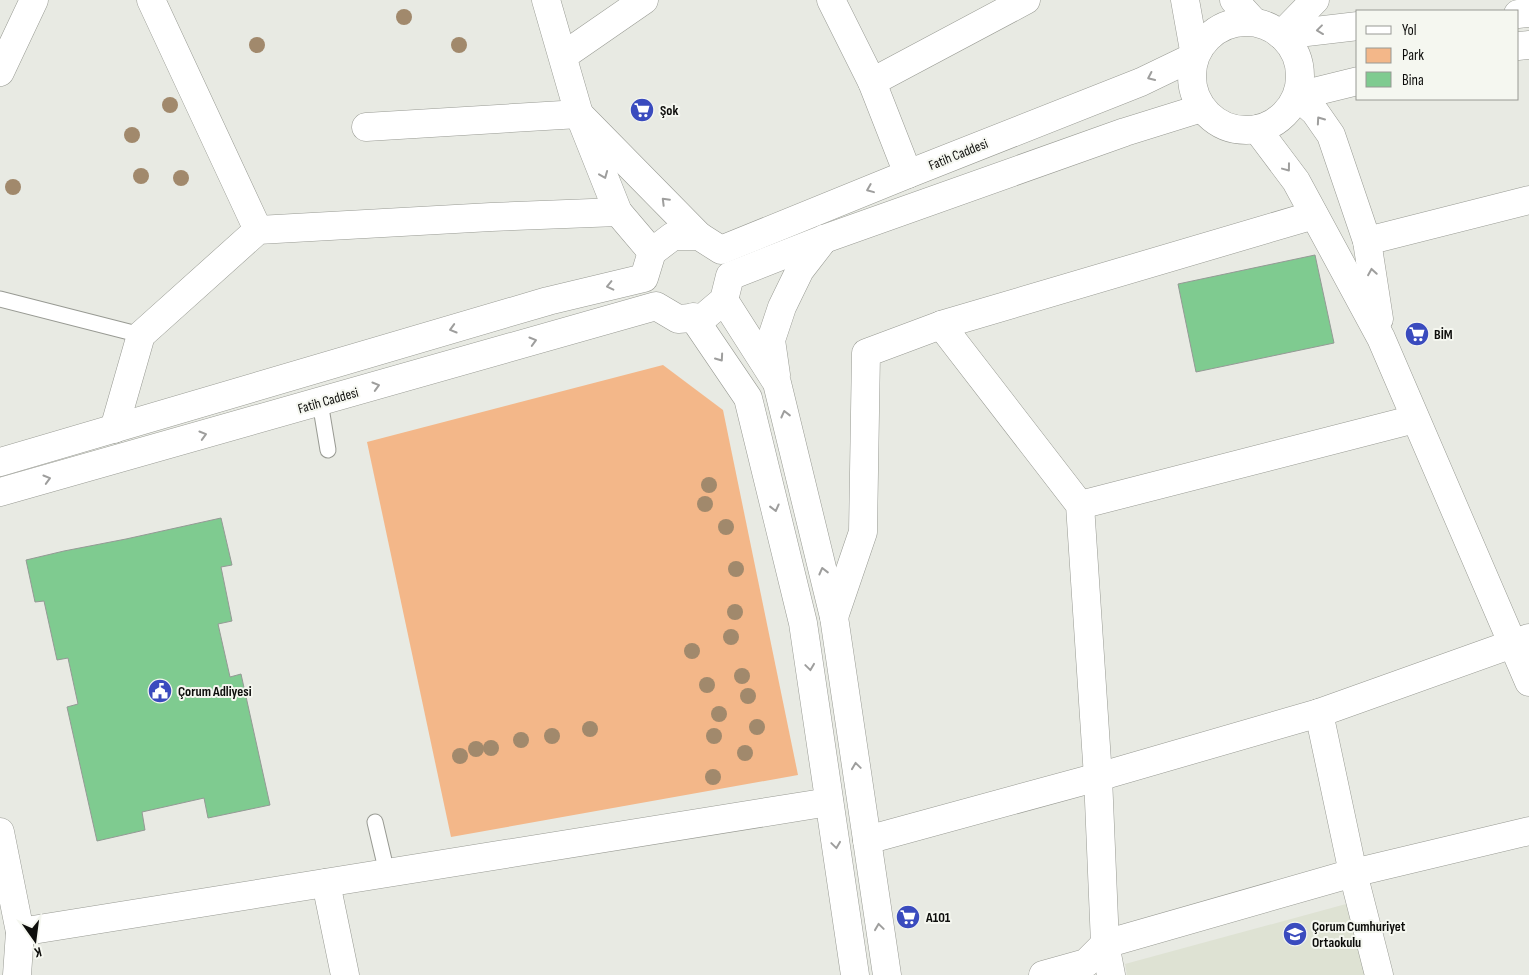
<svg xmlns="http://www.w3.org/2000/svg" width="1529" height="975" font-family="'Sofia Sans Condensed',sans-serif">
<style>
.built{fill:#dee2d3}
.green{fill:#f3b789}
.building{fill:#7fcb90;stroke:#949a95}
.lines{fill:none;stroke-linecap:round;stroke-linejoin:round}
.lane-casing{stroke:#989a93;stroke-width:17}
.street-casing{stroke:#989a93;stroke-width:29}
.secondary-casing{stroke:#989a93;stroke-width:29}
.lane{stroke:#fff;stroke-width:15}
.street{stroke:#fff;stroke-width:28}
.secondary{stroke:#fff;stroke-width:28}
.tree{fill:#a1896c}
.oneway{stroke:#9e9e9d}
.labels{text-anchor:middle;stroke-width:4;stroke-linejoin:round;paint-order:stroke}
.poi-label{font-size:14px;font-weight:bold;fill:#0d0d0b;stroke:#f5f7f0;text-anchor:start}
.street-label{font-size:14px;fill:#0d0d0b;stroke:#f5f7f0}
</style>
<rect width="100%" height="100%" fill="#e8eae3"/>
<!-- built -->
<polygon class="built" points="1346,904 1365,975 1127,975 1125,964"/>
<!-- green -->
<polygon class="green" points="663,365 723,410 798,775 451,837 367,442"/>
<!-- building -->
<g class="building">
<polygon points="1315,255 1334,343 1196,372 1178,284"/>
<polygon points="221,518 232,565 221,567 232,621 218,624 230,677 241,674 270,805 208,818 204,798 142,812 145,830 97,841 67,707 78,704 68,658 57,660 44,601 35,602 26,560 64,551 126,539"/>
</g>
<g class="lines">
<!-- lane casing -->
<g class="lane-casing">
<g id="lane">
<polyline points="0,299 141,335"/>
<polyline points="320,402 328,450"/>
<polyline points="375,822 387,873"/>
</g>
</g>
<!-- street casing -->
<g class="street-casing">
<g id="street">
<polyline points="151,0 258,230"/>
<polyline points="546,0 579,114 618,212 652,252"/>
<polyline points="831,0 872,82 908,174"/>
<polyline points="1185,0 1195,56"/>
<polyline points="1234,0 1254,22"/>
<polyline points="1281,35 1315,0"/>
<polyline points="563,56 644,0"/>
<polyline points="0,72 34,0"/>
<polyline points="872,82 1026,0"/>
<polyline points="366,127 579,114 699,236"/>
<polyline points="1367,241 1529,200"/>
<polyline points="724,300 777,383 834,617 887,975"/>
<polyline points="693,317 748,398 803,623 855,975"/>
<polyline points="941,325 1080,505 1098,777 1105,944 1111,975"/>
<polyline points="776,375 771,340 782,307 800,270 824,239"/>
<polyline points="114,429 141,335 258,230 491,217 618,212"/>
<polyline points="1080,505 1415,419"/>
<polyline points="834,617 863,532 866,353 941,325 1314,215"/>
<polyline points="1319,713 1353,873 1379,975"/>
<polyline points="0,832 20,932 17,975"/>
<polyline points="867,840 1098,777 1319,713 1529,638"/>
<polyline points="326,883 345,975"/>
<polyline points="20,932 829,802"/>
<polyline points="1043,975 1086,963 1105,944 1353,873 1529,831"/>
</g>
</g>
<!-- secondary casing -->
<g class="secondary-casing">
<g id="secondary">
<polyline points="1518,14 1529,13"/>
<circle cx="1246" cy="76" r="54"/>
<polyline points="1281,35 1358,26"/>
<polyline points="1518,46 1529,45"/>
<polyline points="1297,96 1315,112 1331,135 1367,241 1379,319"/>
<polyline points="1297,96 1358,81"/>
<polyline points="1257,129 1296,181 1381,338 1529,682"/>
<polyline points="0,462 548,301 644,278 652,252 673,236 699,236 721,250 908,174 1141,82 1195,56"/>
<polyline points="0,492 656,306 678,319 704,317 724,300 730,276 824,239 1125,132 1202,108"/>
</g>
</g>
<!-- lane -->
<use href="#lane" class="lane"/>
<!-- street -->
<use href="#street" class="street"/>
<!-- secondary -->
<use href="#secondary" class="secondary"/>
</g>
<!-- trees -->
<g class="tree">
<circle cx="404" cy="17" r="8"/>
<circle cx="257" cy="45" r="8"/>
<circle cx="459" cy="45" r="8"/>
<circle cx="170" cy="105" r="8"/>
<circle cx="132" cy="135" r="8"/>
<circle cx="141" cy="176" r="8"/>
<circle cx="181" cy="178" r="8"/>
<circle cx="13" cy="187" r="8"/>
<circle cx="709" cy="485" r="8"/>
<circle cx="705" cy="504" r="8"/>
<circle cx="726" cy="527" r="8"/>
<circle cx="736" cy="569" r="8"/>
<circle cx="735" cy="612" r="8"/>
<circle cx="731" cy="637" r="8"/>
<circle cx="692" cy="651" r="8"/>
<circle cx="742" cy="676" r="8"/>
<circle cx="707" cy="685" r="8"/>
<circle cx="748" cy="696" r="8"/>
<circle cx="719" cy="714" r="8"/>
<circle cx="757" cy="727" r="8"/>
<circle cx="590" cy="729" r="8"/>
<circle cx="552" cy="736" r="8"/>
<circle cx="714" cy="736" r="8"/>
<circle cx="521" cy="740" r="8"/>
<circle cx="491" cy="748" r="8"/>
<circle cx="476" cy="749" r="8"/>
<circle cx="745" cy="753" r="8"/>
<circle cx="460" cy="756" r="8"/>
<circle cx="713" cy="777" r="8"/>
</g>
<!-- one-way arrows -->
<defs><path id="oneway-chevron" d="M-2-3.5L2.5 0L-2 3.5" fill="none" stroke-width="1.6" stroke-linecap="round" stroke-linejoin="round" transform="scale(1.25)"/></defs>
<g class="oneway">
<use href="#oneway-chevron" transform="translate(1320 30) rotate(173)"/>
<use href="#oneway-chevron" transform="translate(1151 77) rotate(155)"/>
<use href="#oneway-chevron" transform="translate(1320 120) rotate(-125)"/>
<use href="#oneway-chevron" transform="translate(1287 168) rotate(53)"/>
<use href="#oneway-chevron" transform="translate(604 175) rotate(68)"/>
<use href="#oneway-chevron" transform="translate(870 189) rotate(158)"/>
<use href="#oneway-chevron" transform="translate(665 201) rotate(-135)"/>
<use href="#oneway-chevron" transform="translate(1372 272) rotate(-99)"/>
<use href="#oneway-chevron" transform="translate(610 286) rotate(167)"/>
<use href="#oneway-chevron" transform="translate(453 329) rotate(164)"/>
<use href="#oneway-chevron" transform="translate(533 341) rotate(-16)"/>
<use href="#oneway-chevron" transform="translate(720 358) rotate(55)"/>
<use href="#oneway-chevron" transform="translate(376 386) rotate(-16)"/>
<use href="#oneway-chevron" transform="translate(785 414) rotate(-104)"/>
<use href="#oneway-chevron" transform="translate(203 435) rotate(-16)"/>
<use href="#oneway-chevron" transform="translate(47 479) rotate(-16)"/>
<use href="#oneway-chevron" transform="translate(775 508) rotate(76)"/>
<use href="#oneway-chevron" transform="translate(823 571) rotate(-104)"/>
<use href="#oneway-chevron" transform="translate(810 667) rotate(82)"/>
<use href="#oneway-chevron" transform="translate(856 766) rotate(-98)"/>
<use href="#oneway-chevron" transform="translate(836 845) rotate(82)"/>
<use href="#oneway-chevron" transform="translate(879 927) rotate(-98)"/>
</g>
<!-- icons -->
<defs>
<g id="supermarket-disc" transform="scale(1.25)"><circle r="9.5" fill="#3a4bbe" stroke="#f5f7f0"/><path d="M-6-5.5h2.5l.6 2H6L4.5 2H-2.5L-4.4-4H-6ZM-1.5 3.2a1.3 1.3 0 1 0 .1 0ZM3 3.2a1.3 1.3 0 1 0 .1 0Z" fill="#fff"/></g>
<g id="civic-disc" transform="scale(1.25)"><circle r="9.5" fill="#3a4bbe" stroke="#f5f7f0"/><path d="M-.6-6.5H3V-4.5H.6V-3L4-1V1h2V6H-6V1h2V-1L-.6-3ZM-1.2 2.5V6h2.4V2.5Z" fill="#fff"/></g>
<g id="school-disc" transform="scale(1.25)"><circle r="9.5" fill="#3a4bbe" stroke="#f5f7f0"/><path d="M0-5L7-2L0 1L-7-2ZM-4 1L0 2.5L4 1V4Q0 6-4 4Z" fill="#fff"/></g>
</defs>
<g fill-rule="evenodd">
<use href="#supermarket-disc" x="642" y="110"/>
<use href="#supermarket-disc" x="1417" y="334"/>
<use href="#civic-disc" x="160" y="691"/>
<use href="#supermarket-disc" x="908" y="917"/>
<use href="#school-disc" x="1295" y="934"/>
</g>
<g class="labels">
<!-- poi labels -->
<g class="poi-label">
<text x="660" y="115">Şok</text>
<text x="1434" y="339">BİM</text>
<text x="178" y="696">Çorum Adliyesi</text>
<text x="926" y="922">A101</text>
<text x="1312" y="931">Çorum Cumhuriyet<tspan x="1312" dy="16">Ortaokulu</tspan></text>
</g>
<!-- street labels -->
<g class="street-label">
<text transform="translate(958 154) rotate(-22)" y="5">Fatih Caddesi</text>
<text transform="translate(328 400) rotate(-16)" y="5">Fatih Caddesi</text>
</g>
</g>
<!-- legend -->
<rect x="1356" y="10" width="162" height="90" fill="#f5f7f0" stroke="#989994"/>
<rect x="1366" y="26" width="25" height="8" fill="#ffffff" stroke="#989994"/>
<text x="1402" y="35" font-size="15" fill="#0d0d0b">Yol</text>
<rect x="1366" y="48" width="25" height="15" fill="#f3b789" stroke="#989994"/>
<text x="1402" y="60" font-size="15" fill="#0d0d0b">Park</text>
<rect x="1366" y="72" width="25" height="15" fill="#7fcb90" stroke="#989994"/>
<text x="1402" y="85" font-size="15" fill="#0d0d0b">Bina</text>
<!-- north arrow -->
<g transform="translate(35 940) rotate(166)" stroke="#f5f7f0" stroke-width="4" paint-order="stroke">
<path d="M0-4L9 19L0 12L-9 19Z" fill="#0d0d0b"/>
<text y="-8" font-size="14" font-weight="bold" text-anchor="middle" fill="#0d0d0b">K</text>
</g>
</svg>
